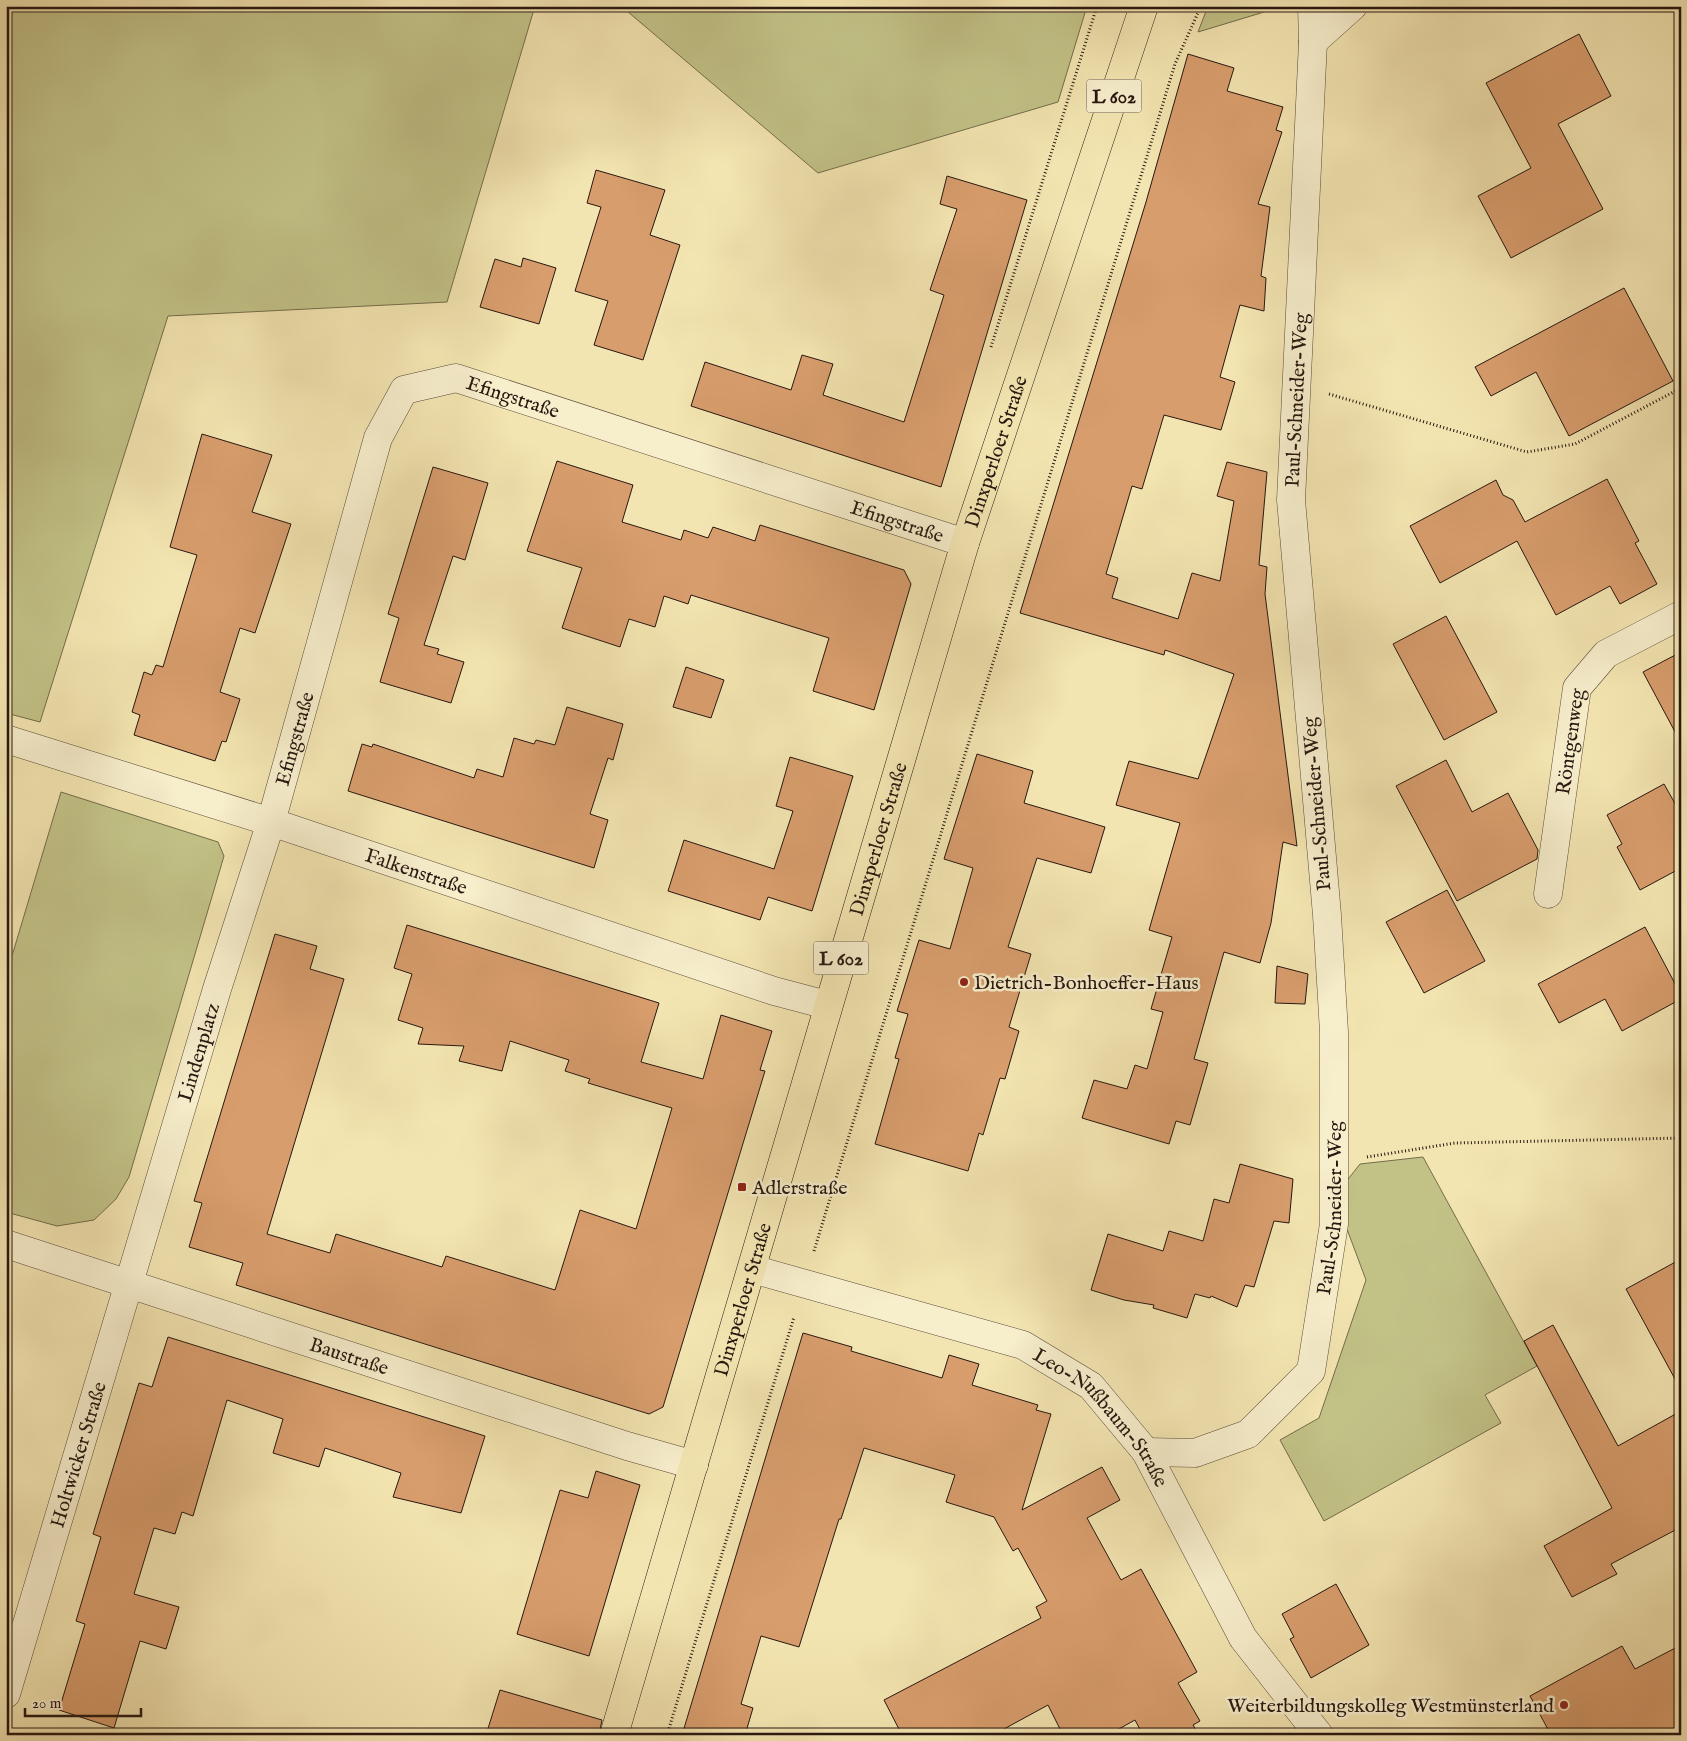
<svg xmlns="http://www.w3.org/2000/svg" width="1687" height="1741" font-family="'IM FELL English',serif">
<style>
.green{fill:#c2c287;stroke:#746c4c}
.building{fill:#d89d6d;stroke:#271710}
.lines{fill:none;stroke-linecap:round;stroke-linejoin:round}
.street-casing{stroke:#5a4a38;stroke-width:29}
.primary-casing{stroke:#271710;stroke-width:29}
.path{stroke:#271710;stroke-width:3;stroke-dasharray:1 2.5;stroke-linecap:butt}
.street{stroke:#f7eecc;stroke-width:28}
.primary{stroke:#f3e5b1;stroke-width:28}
.poi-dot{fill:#8f2418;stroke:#f7eecc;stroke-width:2}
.labels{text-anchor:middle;stroke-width:5;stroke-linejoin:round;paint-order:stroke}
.shield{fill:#f7eecc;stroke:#655848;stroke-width:1}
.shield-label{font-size:19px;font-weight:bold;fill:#271710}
.street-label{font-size:20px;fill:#271710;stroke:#f7eecc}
.poi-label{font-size:20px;fill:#271710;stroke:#f7eecc;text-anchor:start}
</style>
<rect width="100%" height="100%" fill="#f3e5b1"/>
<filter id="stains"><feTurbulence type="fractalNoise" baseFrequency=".004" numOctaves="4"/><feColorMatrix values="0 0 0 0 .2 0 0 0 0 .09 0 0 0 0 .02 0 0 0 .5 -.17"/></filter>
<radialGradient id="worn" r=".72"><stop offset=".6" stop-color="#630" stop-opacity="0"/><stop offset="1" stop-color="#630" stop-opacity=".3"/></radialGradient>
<!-- green -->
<g class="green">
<polygon points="6,6 535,6 447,302 168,316 40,722 6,713"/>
<polygon points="621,6 1087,6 1058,102 818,173"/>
<polygon points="1208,6 1284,6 1198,32"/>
<polygon points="61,792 218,842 224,856 129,1177 116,1199 94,1220 57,1226 6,1212 6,976"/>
<polygon points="1423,1157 1537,1366 1485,1395 1501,1423 1324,1521 1280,1440 1319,1418 1366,1280 1338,1205 1341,1188 1360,1164"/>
</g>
<!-- building -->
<g class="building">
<polygon points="1579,34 1611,96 1558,124 1603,209 1511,258 1478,196 1531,168 1486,83"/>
<polygon points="1188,54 1234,68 1227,91 1283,107 1276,130 1282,132 1258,204 1270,207 1261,276 1266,278 1264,311 1240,305 1220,377 1235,382 1221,430 1164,415 1142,489 1132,486 1106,574 1118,578 1112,598 1178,619 1192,573 1220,581 1234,501 1217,496 1227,462 1267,472 1259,565 1267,567 1265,594 1297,846 1283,842 1271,923 1260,963 1224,952 1194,1059 1208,1063 1190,1125 1176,1121 1169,1144 1082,1118 1094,1080 1127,1089 1135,1065 1147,1069 1163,1012 1151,1009 1172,937 1149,930 1180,823 1116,805 1129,761 1198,779 1234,674 1165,650 1164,655 1020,613 1146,202"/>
<polygon points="596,170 665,190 650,235 680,245 643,360 594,345 608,301 575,291 601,207 587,203"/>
<polygon points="947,176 1027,200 941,487 691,406 705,362 791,390 802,355 833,364 823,395 904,422 944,295 930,290 957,209 940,204"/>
<polygon points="523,258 556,268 539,324 480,307 495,259 521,267"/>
<polygon points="1624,288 1673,381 1569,436 1536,372 1491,396 1475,367"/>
<polygon points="202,434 272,455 252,512 291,524 255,633 240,628 220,692 240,699 226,742 222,741 215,761 134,735 140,715 132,712 144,672 152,675 156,665 163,667 197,555 170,547"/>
<polygon points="557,461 633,485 622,522 681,540 684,530 708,538 713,527 755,541 760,525 904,570 911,584 874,710 813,691 829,638 691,595 688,604 664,596 655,627 629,619 620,647 562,628 582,568 527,551"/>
<polygon points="433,467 488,483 465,560 453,556 424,645 439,649 437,654 464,662 451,703 380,682 399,618 388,614"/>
<polygon points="1607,479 1639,541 1635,543 1657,584 1620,604 1610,586 1556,615 1517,541 1440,583 1410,526 1496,480 1503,495 1513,500 1525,522"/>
<polygon points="1446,616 1497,712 1444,740 1393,644"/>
<polygon points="1681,652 1681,743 1643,672"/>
<polygon points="686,667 724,680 711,718 673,707"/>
<polygon points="567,707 623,724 613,760 608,758 590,814 608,820 594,868 348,791 362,744 372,747 373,744 474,778 477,769 503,777 514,738 534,744 536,740 555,745"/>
<polygon points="977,754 1033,771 1024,803 1105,827 1091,873 1037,858 1008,947 1031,954 1009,1027 1019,1031 1005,1079 1000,1078 983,1135 979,1133 968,1171 875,1144 899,1059 895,1058 908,1014 897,1011 919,940 950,949 973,868 944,859"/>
<polygon points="790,757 853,776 812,911 768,897 760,920 668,891 684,840 774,869 793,811 776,806"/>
<polygon points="1446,760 1472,812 1508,793 1538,850 1537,859 1457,901 1396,786"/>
<polygon points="1664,784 1681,814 1681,868 1640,890 1617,847 1622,844 1607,815"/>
<polygon points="1447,890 1485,961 1424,993 1386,922"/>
<polygon points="407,925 659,1003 641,1062 703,1079 721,1015 772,1031 760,1070 765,1071 663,1407 649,1414 236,1285 243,1263 189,1247 202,1203 194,1201 275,934 317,946 310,969 344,979 267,1234 330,1253 336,1234 442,1267 446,1256 555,1290 580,1210 636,1229 672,1108 588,1083 590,1079 565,1071 569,1060 510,1041 502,1071 459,1061 464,1046 418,1044 423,1028 398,1020 412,974 394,968"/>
<polygon points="1645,927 1681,995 1681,999 1622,1031 1605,999 1559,1023 1538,984"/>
<polygon points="1277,966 1308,974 1305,1004 1275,1003"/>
<polygon points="1240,1164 1293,1179 1289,1223 1274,1221 1254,1287 1245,1285 1237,1307 1211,1296 1210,1298 1195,1294 1187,1318 1153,1308 1154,1305 1124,1300 1091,1290 1108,1234 1163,1251 1169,1231 1203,1241 1214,1199 1229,1203"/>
<polygon points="1681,1259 1681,1390 1626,1289"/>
<polygon points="1553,1325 1618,1446 1681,1411 1681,1527 1611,1564 1617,1574 1572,1597 1544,1546 1612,1508 1524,1341"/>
<polygon points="803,1333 852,1347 851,1351 942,1378 949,1355 979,1364 972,1385 1038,1405 1036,1410 1051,1414 1022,1510 1102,1467 1120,1500 1087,1518 1121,1580 1141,1569 1197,1672 1178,1683 1200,1721 1193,1725 1199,1735 1143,1735 1135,1720 1108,1735 1063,1735 1048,1705 993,1735 902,1735 884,1700 1041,1618 1036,1607 1047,1601 1018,1548 1013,1551 994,1517 946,1502 955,1475 864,1448 841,1519 839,1519 799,1647 761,1636 741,1704 753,1708 745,1735 682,1735"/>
<polygon points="168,1337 485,1436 461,1513 393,1497 401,1473 325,1448 319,1467 273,1453 283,1419 227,1400 193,1516 182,1512 175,1534 154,1528 134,1594 179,1607 166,1649 140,1641 114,1728 59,1710 85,1624 76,1621 101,1537 93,1534 139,1383 152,1387"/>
<polygon points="596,1471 640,1485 589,1656 517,1634 560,1490 588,1498"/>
<polygon points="1336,1584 1369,1645 1311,1678 1290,1639 1294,1637 1282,1614"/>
<polygon points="1681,1645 1681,1735 1551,1735 1530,1696 1622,1646 1635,1669"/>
<polygon points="500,1690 602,1720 599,1735 486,1735"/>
</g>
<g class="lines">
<!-- street casing -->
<g class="street-casing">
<g id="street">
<polyline points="1313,42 1353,6"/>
<path id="s1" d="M 6,739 L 271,822 L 774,991 L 827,1005"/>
<path id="s2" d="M 1548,894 L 1577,688 L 1606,654 L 1681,615"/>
<path id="s3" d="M 6,1244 L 627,1446 L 694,1465"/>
<path id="s4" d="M 752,1269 L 1023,1345 L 1091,1386 L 1146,1452 L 1243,1638 L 1319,1735"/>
<path id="s5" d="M 1146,1452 L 1195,1453 L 1248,1434 L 1311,1371 L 1334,1224 L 1334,1032 L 1327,915 L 1291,500 L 1313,42 L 1312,6"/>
<path id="s6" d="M 6,1694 L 217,989 L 271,822 L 378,438 L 404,390 L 456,378 L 965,543"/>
</g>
</g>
<!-- primary casing -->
<g class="primary-casing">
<g id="primary">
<path id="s7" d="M 614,1735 L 965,543 L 1144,6"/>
</g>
</g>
<!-- path -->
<g class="path">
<polyline points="991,347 1097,6"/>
<polyline points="1329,394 1527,452 1575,444 1681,388"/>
<polyline points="1367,1157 1455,1143 1681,1138"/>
<polyline points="814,1251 1175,64 1201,6"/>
<polyline points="667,1735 794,1317"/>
</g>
<!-- street -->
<use href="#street" class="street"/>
<!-- primary -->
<use href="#primary" class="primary"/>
</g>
<!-- markers -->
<g class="poi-dot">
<circle cx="964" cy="982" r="5"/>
<rect x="737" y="1182" width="10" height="10" rx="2.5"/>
<circle cx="1564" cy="1705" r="5"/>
</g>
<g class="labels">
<!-- shield labels -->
<g class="shield">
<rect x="1086.5" y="79.5" width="55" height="33" rx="4"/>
<rect x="813.5" y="941.5" width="55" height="33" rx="4"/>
</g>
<g class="shield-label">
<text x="1114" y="103">L 602</text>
<text x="841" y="965">L 602</text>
</g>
<!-- street labels -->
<g class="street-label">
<text dy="7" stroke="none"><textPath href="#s6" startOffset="1478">Efingstraße</textPath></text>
<text dy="7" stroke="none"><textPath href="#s5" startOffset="1169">Paul-Schneider-Weg</textPath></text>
<text dy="7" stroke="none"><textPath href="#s7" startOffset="1339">Dinxperloer Straße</textPath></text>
<text dy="7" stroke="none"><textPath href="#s6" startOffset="1882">Efingstraße</textPath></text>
<text dy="7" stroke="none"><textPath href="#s6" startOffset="998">Efingstraße</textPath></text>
<text dy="7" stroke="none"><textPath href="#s2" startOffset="154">Röntgenweg</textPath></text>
<text transform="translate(1316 804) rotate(-95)" y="7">Paul-Schneider-Weg</text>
<text dy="7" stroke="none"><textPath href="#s7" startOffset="934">Dinxperloer Straße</textPath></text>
<text dy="7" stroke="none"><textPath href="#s1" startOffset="431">Falkenstraße</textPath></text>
<text dy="7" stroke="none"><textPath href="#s6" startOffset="670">Lindenplatz</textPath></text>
<text dy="7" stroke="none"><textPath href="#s5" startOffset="359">Paul-Schneider-Weg</textPath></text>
<text dy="7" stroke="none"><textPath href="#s7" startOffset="454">Dinxperloer Straße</textPath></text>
<text dy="7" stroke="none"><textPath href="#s3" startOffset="361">Baustraße</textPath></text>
<text dy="7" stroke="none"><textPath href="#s4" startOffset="390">Leo-Nußbaum-Straße</textPath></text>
<text dy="7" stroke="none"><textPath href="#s6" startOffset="250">Holtwicker Straße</textPath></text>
</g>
<!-- poi labels -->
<g class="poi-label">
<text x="974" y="989">Dietrich-Bonhoeffer-Haus</text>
<text x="752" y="1194">Adlerstraße</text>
<text x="1554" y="1712" text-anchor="end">Weiterbildungskolleg Westmünsterland</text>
</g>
</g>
<!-- margin -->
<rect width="1687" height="1741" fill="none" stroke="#f3e5b1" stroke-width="25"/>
<rect x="8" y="8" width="1672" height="1726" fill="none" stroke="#271710" stroke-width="2.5"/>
<rect x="12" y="12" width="1662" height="1716" fill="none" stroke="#271710"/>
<!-- scale -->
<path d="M25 1708v8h116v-8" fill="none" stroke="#271710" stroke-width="2.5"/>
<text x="32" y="1708" font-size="15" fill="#271710" stroke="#f7eecc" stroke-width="4" paint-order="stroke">20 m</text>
<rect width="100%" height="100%" filter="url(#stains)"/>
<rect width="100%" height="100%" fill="url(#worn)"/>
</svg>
